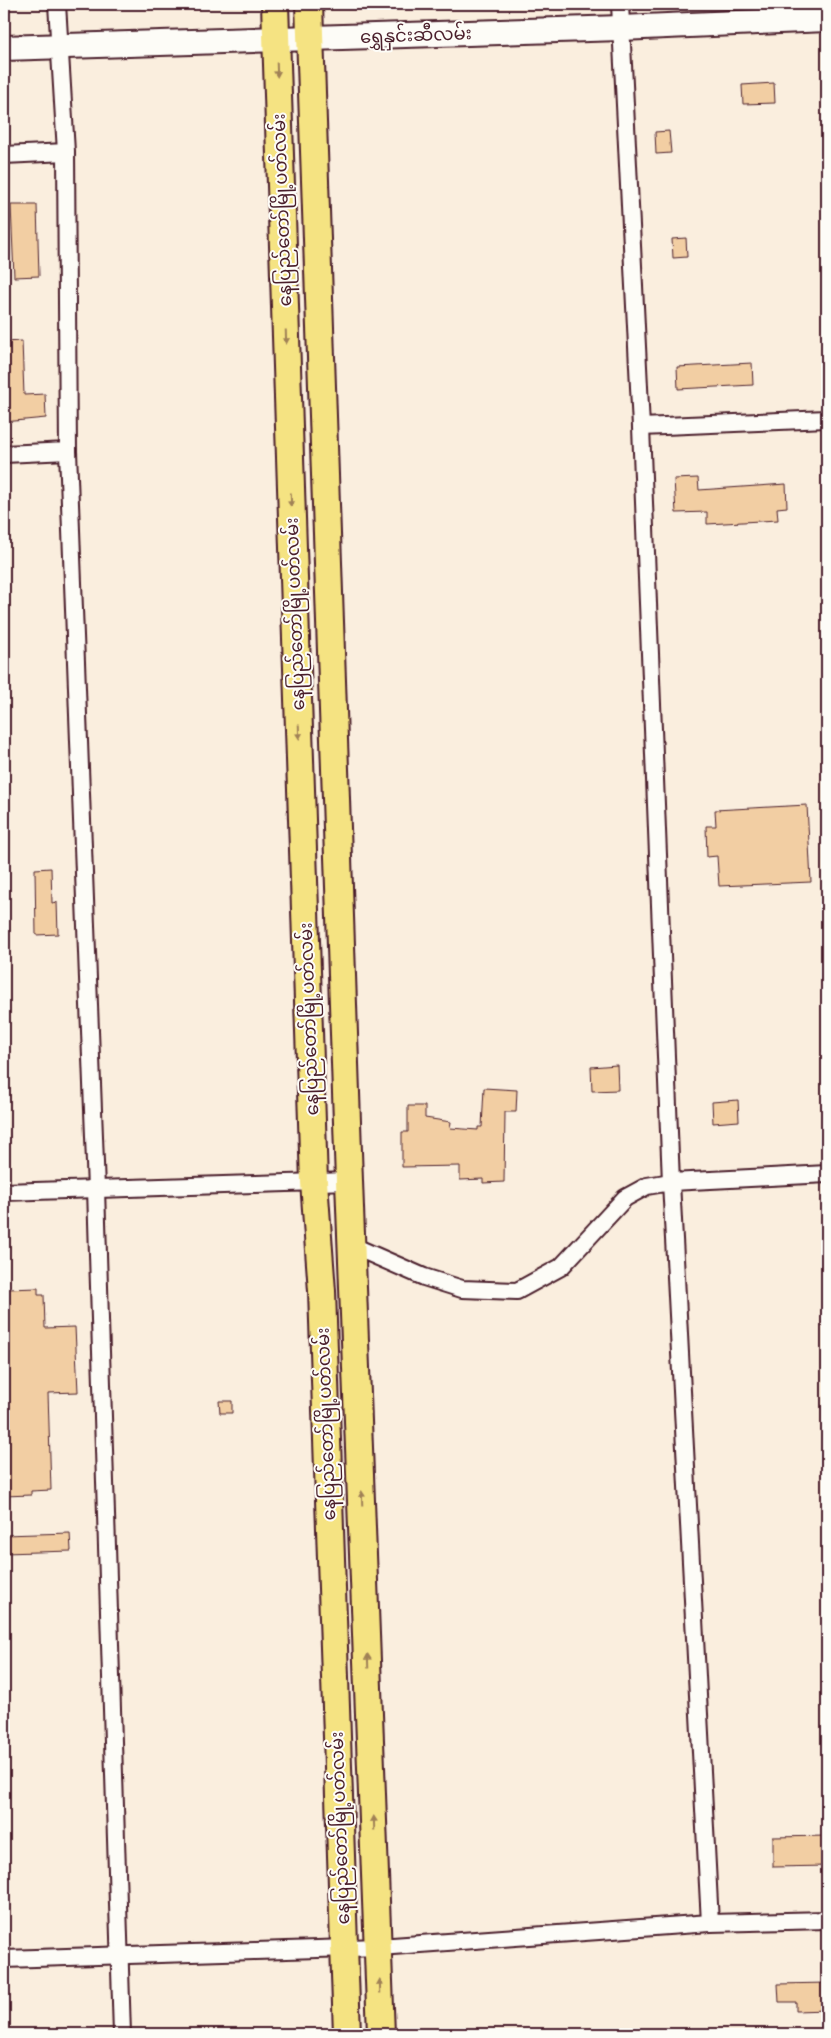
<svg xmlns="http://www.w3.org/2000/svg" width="831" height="2038" font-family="Mynerve,'Noto Sans Myanmar',sans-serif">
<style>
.building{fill:#f2cea3;stroke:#4a1f2b}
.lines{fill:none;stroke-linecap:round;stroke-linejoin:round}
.street-casing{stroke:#4a1f2b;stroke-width:20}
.secondary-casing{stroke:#4a1f2b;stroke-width:28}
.primary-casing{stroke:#4a1f2b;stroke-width:30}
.street{stroke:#fdfcf7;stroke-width:16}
.secondary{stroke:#fdfcf7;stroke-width:24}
.primary{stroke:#f5e382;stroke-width:26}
.oneway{fill:#a08156}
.labels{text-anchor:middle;stroke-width:4;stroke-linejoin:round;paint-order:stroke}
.street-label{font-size:18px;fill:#4a1f2b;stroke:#fdfcf7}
</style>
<rect width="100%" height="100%" fill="#faeede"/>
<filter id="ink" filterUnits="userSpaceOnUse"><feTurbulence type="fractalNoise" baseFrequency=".02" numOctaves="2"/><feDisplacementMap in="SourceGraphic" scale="10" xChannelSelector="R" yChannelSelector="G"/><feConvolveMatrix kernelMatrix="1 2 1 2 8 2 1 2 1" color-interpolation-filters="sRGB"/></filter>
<g filter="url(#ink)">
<!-- building -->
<g class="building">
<polygon points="774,83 775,103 743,104 742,85"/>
<polygon points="669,131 671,153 656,154 655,132"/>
<polygon points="11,205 37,205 39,276 14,277"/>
<polygon points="686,238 687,257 673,258 672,239"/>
<polygon points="22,341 24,395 45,394 46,418 4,422 4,342"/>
<polygon points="752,363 753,385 678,389 677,367"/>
<polygon points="698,478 699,490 786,484 787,507 777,508 778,520 707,524 707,512 676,513 674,479"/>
<polygon points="807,805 811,882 719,886 717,856 707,857 706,826 716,826 715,810"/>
<polygon points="51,868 52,903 57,902 58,934 36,935 35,869"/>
<polygon points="617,1065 618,1090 592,1091 591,1067"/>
<polygon points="484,1088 517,1090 516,1112 505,1112 504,1182 483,1183 483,1179 460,1180 460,1166 402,1167 402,1132 408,1132 408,1106 425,1106 425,1118 451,1122 450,1128 478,1130 478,1127 482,1127"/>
<polygon points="738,1100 739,1121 713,1123 712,1102"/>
<polygon points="38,1288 38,1295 44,1295 45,1328 75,1327 78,1392 48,1393 51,1490 31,1491 31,1495 4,1496 4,1296 8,1296 8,1289"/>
<polygon points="219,1401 232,1401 232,1413 220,1413"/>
<polygon points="70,1533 71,1551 4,1553 4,1535"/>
<polygon points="827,1836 827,1866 773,1867 773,1837"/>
<polygon points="827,1983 827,2010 796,2011 796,2002 779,2002 778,1984"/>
</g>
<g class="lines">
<!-- street casing -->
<g class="street-casing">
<g id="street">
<polyline points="620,4 641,427 671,1182 710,1923"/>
<polyline points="4,155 66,152 57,4"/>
<polyline points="641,427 827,419"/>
<polyline points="68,451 96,1189 122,2034"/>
<polyline points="4,454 68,451 66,152"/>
<polyline points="4,1192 349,1181"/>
<polyline points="353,1246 424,1277 462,1289 517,1291 561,1267 625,1198 647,1186 671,1182 827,1174"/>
<polyline points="4,1959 379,1947 710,1923 827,1920"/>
</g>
</g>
<!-- secondary casing -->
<g class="secondary-casing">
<polyline id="secondary" points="4,48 621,28 827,19"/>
</g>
<!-- primary casing -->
<g class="primary-casing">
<g id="primary">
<polyline points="275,4 314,1182 322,1291 347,2034"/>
<polyline points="309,4 349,1181 381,2034"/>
</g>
</g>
<!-- street -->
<use href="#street" class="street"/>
<!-- secondary -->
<use href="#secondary" class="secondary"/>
<!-- primary -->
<use href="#primary" class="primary"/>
</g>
<!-- one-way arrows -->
<defs><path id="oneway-solid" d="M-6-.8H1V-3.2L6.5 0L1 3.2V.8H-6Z" transform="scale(1.25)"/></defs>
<g class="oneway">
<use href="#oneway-solid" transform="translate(277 70) rotate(88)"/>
<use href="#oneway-solid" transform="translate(286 337) rotate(88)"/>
<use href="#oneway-solid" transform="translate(291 500) rotate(88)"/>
<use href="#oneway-solid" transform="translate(299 732) rotate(88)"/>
<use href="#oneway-solid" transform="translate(362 1498) rotate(-92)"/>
<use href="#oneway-solid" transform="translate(368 1661) rotate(-92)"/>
<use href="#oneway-solid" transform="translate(374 1823) rotate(-92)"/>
<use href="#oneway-solid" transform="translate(380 1986) rotate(-92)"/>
</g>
</g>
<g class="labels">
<!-- street labels -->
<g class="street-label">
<text transform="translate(416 35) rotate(-2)" y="6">ရွှေနှင်းဆီလမ်း</text>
<text transform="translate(282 210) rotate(-92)" y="6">နေပြည်တော်မြို့ပတ်လမ်း</text>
<text transform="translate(295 614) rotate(-92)" y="6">နေပြည်တော်မြို့ပတ်လမ်း</text>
<text transform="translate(309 1019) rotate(-92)" y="6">နေပြည်တော်မြို့ပတ်လမ်း</text>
<text transform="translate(326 1424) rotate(-92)" y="6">နေပြည်တော်မြို့ပတ်လမ်း</text>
<text transform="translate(340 1828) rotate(-92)" y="6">နေပြည်တော်မြို့ပတ်လမ်း</text>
</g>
</g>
<!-- margin -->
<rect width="831" height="2038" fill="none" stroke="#fdfcf7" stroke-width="20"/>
<rect x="10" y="10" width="811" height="2018" fill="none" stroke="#4a1f2b" stroke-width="2" filter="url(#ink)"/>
</svg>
